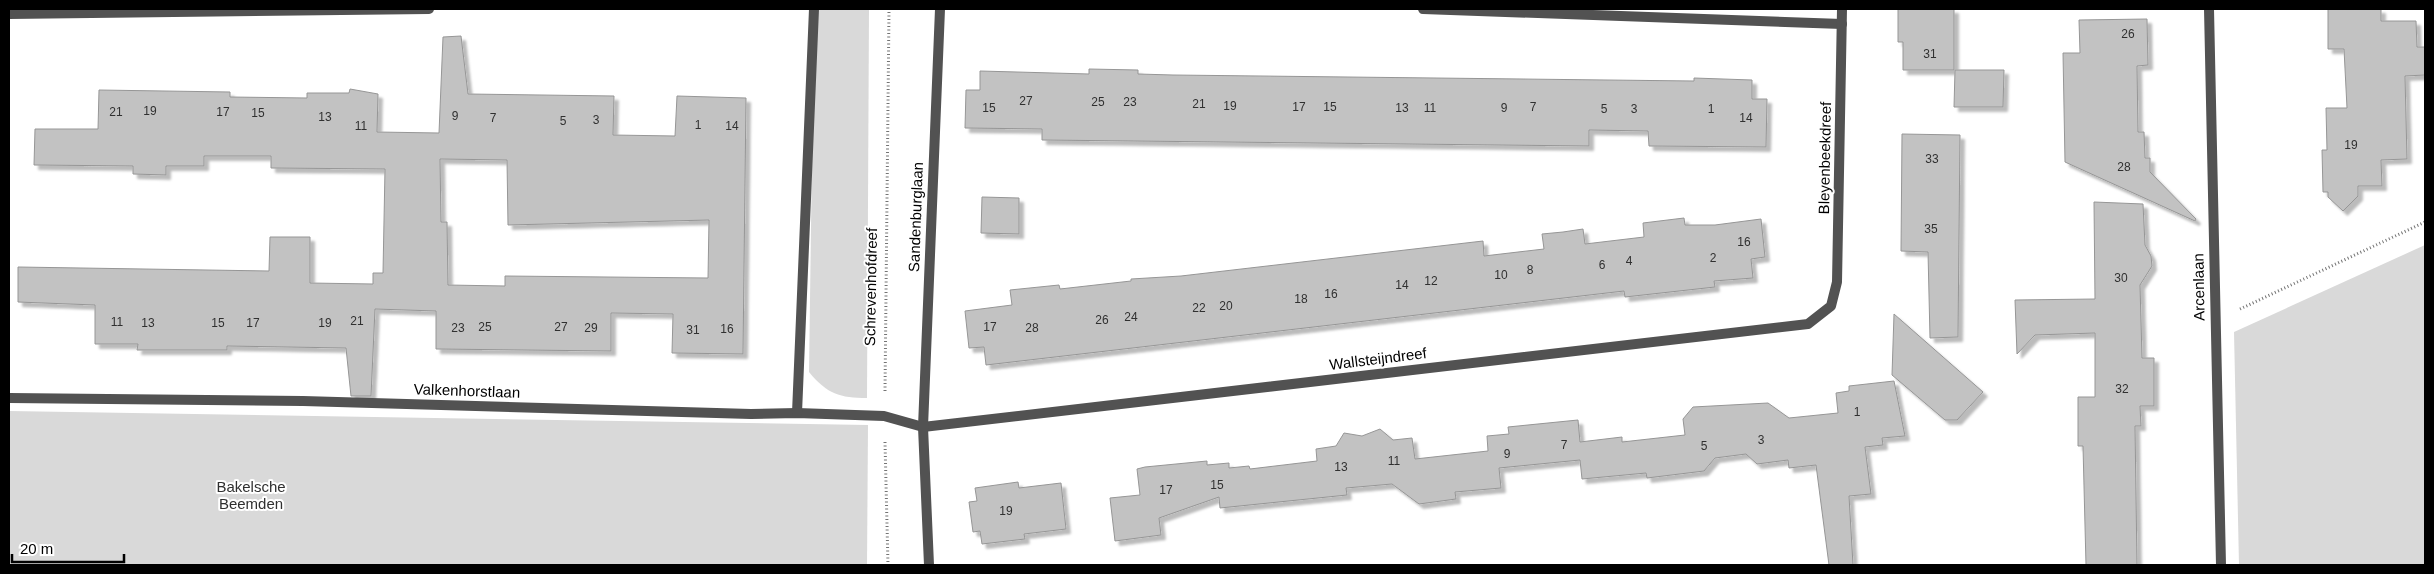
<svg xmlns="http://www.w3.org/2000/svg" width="2434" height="574" font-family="Arial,sans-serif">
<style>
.green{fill:#d9d9d9}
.building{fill:#c2c2c2;stroke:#969696;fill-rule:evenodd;filter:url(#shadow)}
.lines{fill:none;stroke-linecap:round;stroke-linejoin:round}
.path{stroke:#747474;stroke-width:3;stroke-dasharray:1 2.5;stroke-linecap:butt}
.street{stroke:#525252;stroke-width:10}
.labels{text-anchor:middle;stroke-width:4;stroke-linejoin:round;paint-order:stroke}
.number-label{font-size:12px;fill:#303030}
.street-label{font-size:15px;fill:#000;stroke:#fff}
.park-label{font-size:15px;fill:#303030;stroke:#fff}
</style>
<defs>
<filter id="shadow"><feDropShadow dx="4.5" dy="4.5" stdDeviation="1" flood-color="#0004"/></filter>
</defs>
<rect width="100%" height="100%" fill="#fff"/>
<!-- green -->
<g class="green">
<path d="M 814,9 L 869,9 L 867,398 C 840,398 827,394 809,372 Z"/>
<polygon points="2425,245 2425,565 2239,565 2234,332"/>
<polygon points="9,411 868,425 867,565 9,565"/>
</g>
<!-- building -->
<g class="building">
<polygon points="1898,9 1954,9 1954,70 1903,70 1903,42 1898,42"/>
<polygon points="2328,9 2381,9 2381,21 2416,21 2417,47 2425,47 2425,75 2405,76 2407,159 2381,160 2382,186 2358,186 2358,196 2343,211 2328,197 2328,192 2323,192 2322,150 2327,150 2326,108 2347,108 2344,49 2328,49"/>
<polygon points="2147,19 2148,65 2137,66 2138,132 2144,132 2145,158 2150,158 2150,172 2196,219 2195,221 2065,162 2063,53 2080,53 2079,20"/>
<path d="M 461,36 L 468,94 L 614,96 L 613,135 L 675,136 L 677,96 L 746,98 L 743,354 L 672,353 L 673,314 L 611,313 L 611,351 L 436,349 L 436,311 L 375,309 L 371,396 L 351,396 L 346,348 L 227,346 L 227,350 L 137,350 L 138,344 L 95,344 L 95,305 L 18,302 L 18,267 L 269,271 L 270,237 L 310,237 L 310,283 L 373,284 L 373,273 L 383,273 L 385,169 L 271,168 L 271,156 L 204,156 L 204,166 L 166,166 L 166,175 L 133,174 L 133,166 L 34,165 L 35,129 L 98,129 L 99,90 L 230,92 L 230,97 L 307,98 L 307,93 L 349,93 L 350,89 L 378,94 L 377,132 L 439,133 L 443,37 ZM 440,159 L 507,160 L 508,225 L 709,220 L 708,278 L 505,276 L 505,286 L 448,285 L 447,222 L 441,222 Z"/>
<polygon points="1089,69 1138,70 1138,74 1173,75 1694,81 1694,78 1752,80 1752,99 1767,99 1766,147 1649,146 1648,131 1589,130 1589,146 1042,140 1042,129 965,128 966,90 980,90 980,71 1089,74"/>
<polygon points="1955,70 2004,70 2003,107 1954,107"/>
<polygon points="1902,134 1960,135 1958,337 1930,338 1928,252 1901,251"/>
<polygon points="982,197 1019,198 1019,234 981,233"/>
<polygon points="2094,202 2143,204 2145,245 2151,256 2152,266 2140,285 2142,358 2154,358 2154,406 2140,406 2141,426 2135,426 2137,565 2086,565 2083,446 2078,446 2078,397 2095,397 2095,333 2035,335 2017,354 2015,300 2095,299"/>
<polygon points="1684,218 1685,225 1715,225 1761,219 1765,257 1751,259 1753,278 1714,281 1715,287 1625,297 1624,291 986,365 984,347 969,348 965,311 1012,305 1010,290 1059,285 1060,289 1131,281 1131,279 1181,276 1483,241 1484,256 1544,249 1542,234 1563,232 1583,229 1585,244 1644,237 1643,223"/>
<polygon points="1894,314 1983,392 1957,420 1945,420 1892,375"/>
<polygon points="1894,381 1905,436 1882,438 1883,445 1865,447 1871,494 1849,496 1853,565 1829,565 1816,465 1789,468 1788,460 1757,464 1746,454 1715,458 1704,471 1647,478 1646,473 1582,479 1580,460 1499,468 1501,488 1455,492 1456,499 1419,504 1392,484 1346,488 1347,495 1220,508 1219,497 1159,518 1161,535 1115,541 1110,498 1140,495 1137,469 1145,467 1207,461 1207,465 1229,463 1229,468 1249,466 1250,469 1317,461 1316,449 1336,446 1344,433 1362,436 1380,429 1393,440 1412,438 1415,459 1488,451 1487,436 1509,434 1508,427 1578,420 1580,442 1622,437 1622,442 1685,435 1683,419 1693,407 1768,403 1789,418 1838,413 1836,393 1849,391 1849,386"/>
<polygon points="1018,482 1019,488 1061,483 1066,529 1024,534 1025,539 982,544 980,531 973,532 969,502 977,501 975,488"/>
</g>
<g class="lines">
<!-- path -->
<g class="path">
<polyline points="2240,309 2425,222"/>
<polyline points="885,391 889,9"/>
<polyline points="885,442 888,565"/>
</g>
<!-- street -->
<g class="street">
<polyline points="1423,9 1842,24"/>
<polyline points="2209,9 2221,565"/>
<polyline points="9,14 429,9"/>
<polyline points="9,398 303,401 751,414 797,413 884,416 923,427 1808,324 1831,306 1837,282 1842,9"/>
<polyline points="797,413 814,9"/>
<polyline points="929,565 923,427 940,9"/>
</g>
</g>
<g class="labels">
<!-- number labels -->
<g class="number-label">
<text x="2128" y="38">26</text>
<text x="1930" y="58">31</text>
<text x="1026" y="105">27</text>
<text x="1098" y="106">25</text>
<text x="1130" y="106">23</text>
<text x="1199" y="108">21</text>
<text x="1230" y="110">19</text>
<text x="1299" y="111">17</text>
<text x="1330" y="111">15</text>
<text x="1533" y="111">7</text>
<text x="989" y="112">15</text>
<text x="1402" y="112">13</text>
<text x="1430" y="112">11</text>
<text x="1504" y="112">9</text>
<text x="1604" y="113">5</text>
<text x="1634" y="113">3</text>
<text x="1711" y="113">1</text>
<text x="150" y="115">19</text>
<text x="116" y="116">21</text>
<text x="223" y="116">17</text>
<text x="258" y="117">15</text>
<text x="455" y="120">9</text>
<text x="325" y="121">13</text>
<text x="493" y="122">7</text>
<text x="1746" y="122">14</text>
<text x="596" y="124">3</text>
<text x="563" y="125">5</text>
<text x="698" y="129">1</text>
<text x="361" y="130">11</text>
<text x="732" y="130">14</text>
<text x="2351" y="149">19</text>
<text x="1932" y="163">33</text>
<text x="2124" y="171">28</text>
<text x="1931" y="233">35</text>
<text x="1744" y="246">16</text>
<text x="1713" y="262">2</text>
<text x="1629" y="265">4</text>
<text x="1602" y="269">6</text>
<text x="1530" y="274">8</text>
<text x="1501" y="279">10</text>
<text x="2121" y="282">30</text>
<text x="1431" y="285">12</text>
<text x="1402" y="289">14</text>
<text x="1331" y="298">16</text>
<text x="1301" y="303">18</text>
<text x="1226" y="310">20</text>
<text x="1199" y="312">22</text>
<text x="1131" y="321">24</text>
<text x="1102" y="324">26</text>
<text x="357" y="325">21</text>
<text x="117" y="326">11</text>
<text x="148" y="327">13</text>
<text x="218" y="327">15</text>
<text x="253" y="327">17</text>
<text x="325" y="327">19</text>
<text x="485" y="331">25</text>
<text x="561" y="331">27</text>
<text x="990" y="331">17</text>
<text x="458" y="332">23</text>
<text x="591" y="332">29</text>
<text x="1032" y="332">28</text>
<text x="727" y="333">16</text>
<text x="693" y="334">31</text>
<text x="2122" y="393">32</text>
<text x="1857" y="416">1</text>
<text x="1761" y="444">3</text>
<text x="1564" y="449">7</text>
<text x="1704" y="450">5</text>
<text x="1507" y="458">9</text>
<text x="1394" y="465">11</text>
<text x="1341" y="471">13</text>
<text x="1217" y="489">15</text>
<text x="1166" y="494">17</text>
<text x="1006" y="515">19</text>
</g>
<!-- street labels -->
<g class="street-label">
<text transform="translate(1825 158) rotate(-89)" y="5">Bleyenbeekdreef</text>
<text transform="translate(916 217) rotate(-88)" y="5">Sandenburglaan</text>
<text transform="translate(871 287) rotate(-89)" y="5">Schrevenhofdreef</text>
<text transform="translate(2199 287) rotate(-91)" y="5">Arcenlaan</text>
<text transform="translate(1378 359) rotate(-7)" y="5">Wallsteijndreef</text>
<text transform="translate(467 391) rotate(2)" y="5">Valkenhorstlaan</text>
</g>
<!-- park labels -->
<g class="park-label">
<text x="251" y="492">Bakelsche<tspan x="251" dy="17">Beemden</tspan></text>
</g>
</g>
<!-- border -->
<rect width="2434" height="574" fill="none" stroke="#000000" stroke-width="20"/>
<!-- scale -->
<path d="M12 554v8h112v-8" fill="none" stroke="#000000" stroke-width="2.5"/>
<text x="20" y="554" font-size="15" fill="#000000" stroke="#ffffff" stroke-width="4" paint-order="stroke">20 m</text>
</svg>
